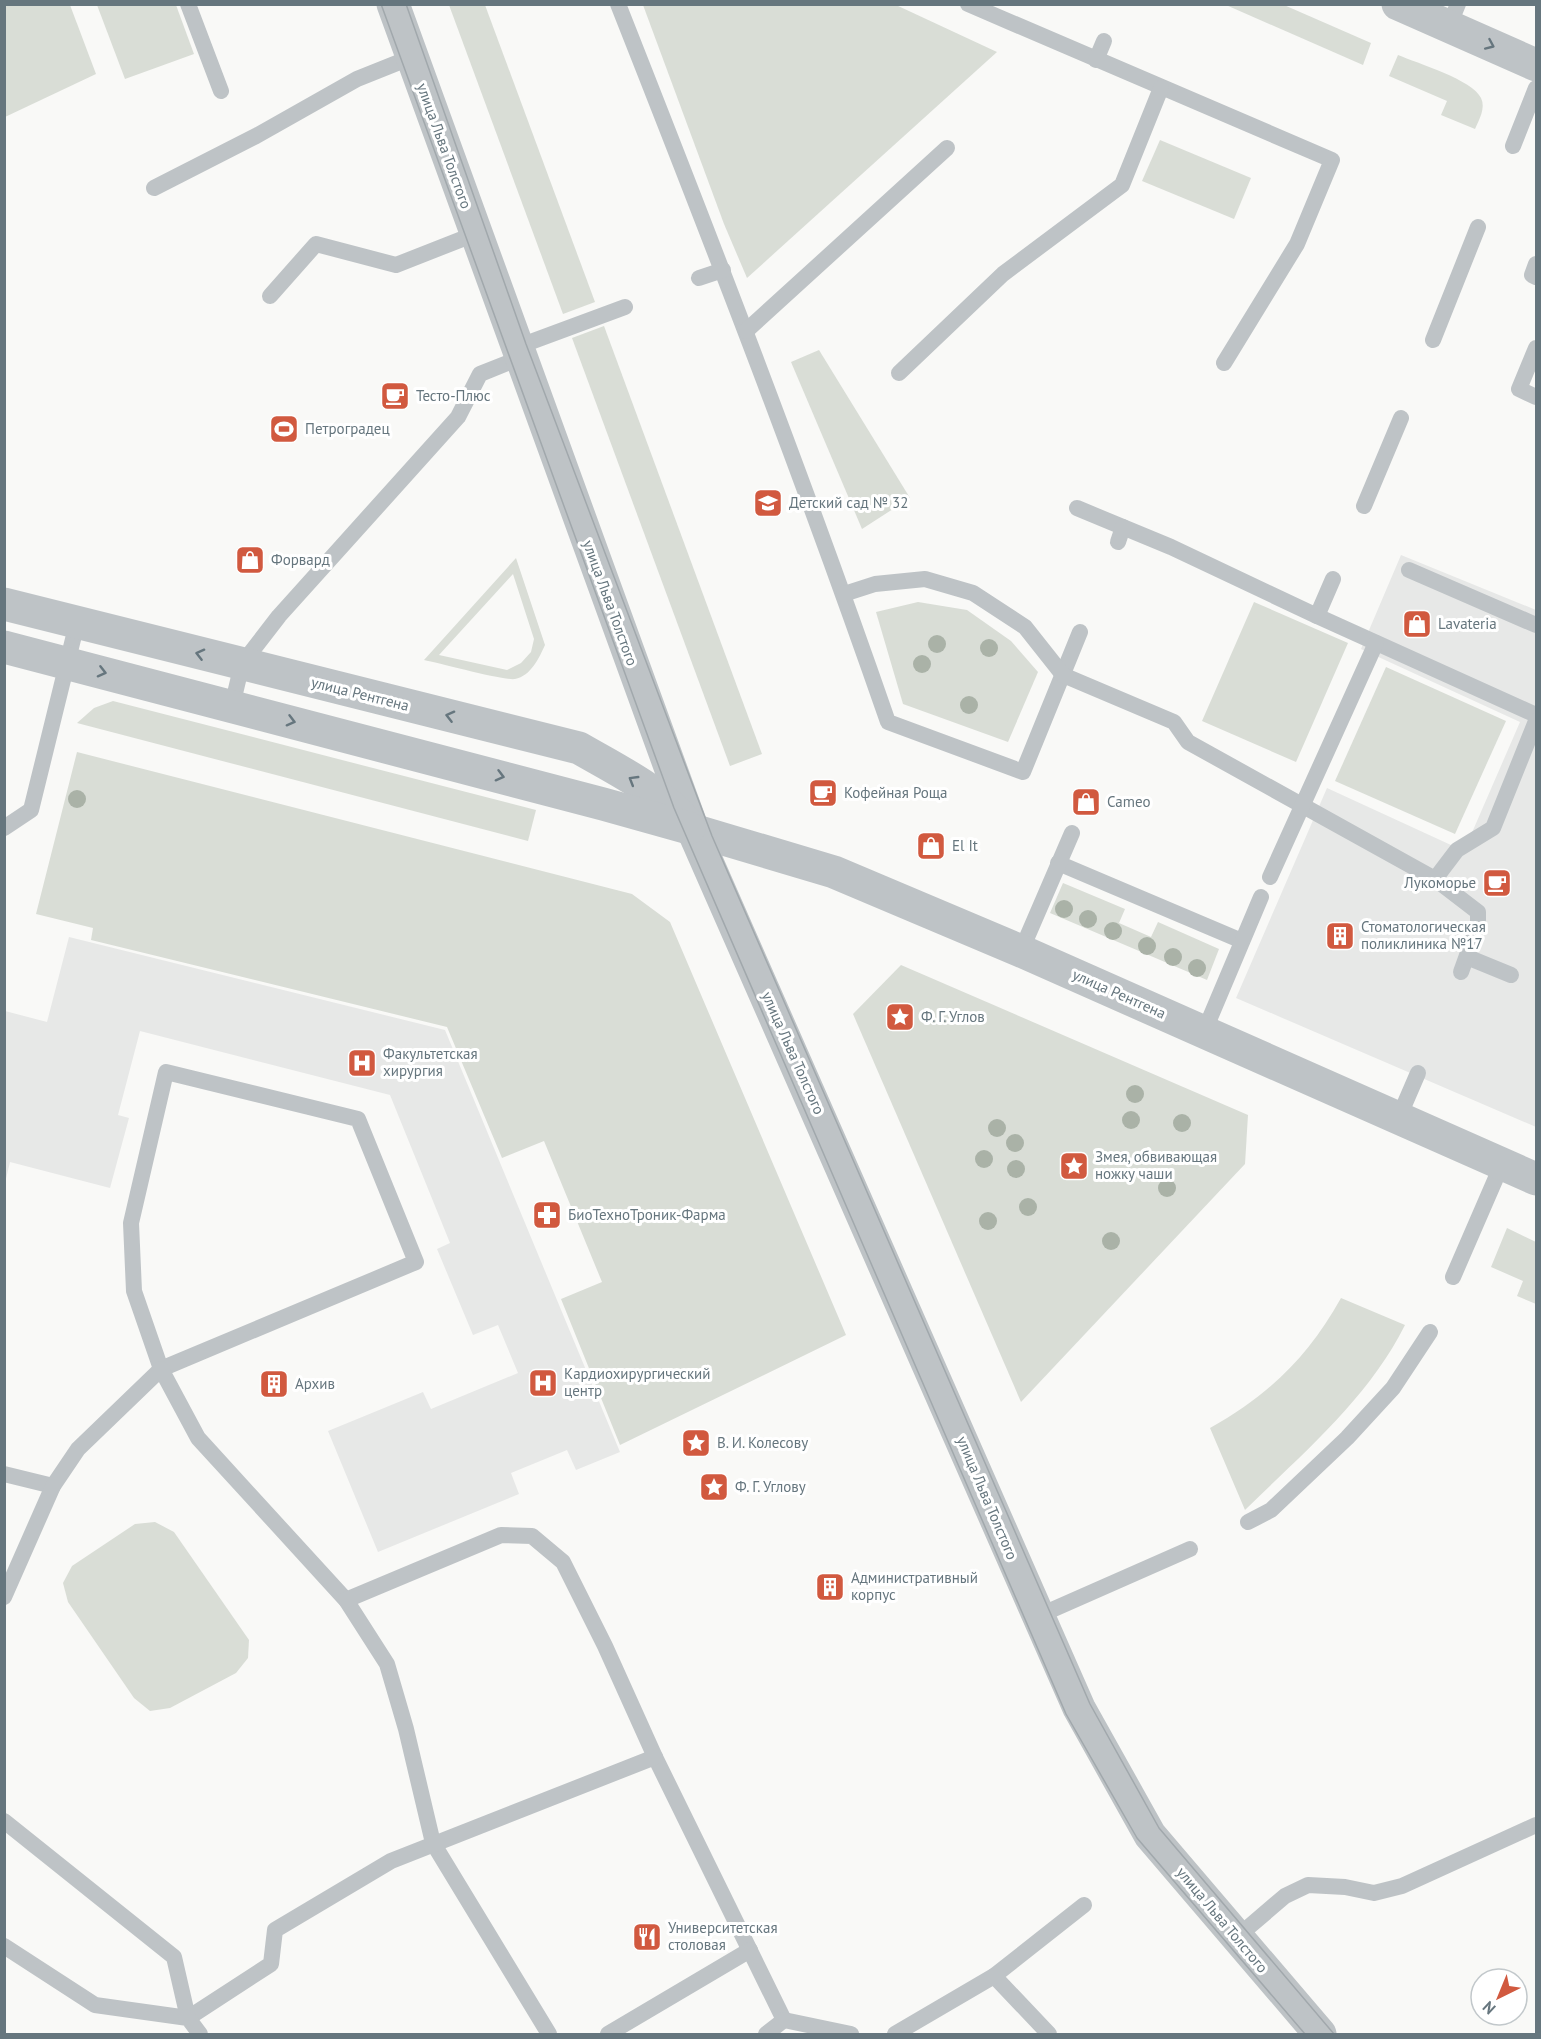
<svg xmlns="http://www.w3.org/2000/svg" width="1541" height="2039" font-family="'PT Sans',sans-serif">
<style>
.built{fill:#e7e8e7}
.green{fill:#d9ddd6;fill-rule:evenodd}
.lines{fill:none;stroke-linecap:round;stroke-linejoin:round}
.service{stroke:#bec3c6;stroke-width:16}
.minor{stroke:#bec3c6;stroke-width:33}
.tertiary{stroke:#bec3c6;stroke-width:33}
.tram{stroke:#a1a8ac;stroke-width:1.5}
.tree{fill:#aab2a7}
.oneway{stroke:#66767e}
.labels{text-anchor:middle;stroke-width:6;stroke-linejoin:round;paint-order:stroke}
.street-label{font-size:15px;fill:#66767e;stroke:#fff}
.poi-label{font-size:15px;fill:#66767e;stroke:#fff;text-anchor:start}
</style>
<rect width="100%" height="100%" fill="#f9f9f7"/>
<!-- built -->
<g class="built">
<polygon points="1401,555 1536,610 1536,1127 1236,998 1327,788 1464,851 1520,722 1361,649"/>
<polygon points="69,937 445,1030 620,1452 576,1470 567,1450 511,1473 519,1494 378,1552 328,1431 423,1392 431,1409 518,1373 498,1325 473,1335 437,1249 450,1243 390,1095 140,1031 118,1115 129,1118 110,1188 10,1162 5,1183 5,1011 47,1022"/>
</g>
<!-- green -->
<g class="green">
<polygon points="5,4 70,5 96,74 5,117"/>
<polygon points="97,5 176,5 194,54 125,79"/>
<polygon points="449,5 485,5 595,302 563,314"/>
<polygon points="643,5 896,5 997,52 747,278 724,224"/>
<polygon points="1226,5 1284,5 1371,43 1363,65"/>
<path d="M 1398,55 C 1417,63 1473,80 1481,98 C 1486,108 1479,120 1475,129 L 1441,115 L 1447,101 L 1389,76 Z"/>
<polygon points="1160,140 1251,178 1234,219 1142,181"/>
<polygon points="604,326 762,754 730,766 572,338"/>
<polygon points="819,350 910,498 862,529 791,362"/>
<path d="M 516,558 L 545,645 C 539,658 531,676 515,679 C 505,681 439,663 424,660 ZM 513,574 L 534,639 L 531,652 L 521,663 L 507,670 L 439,655 Z"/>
<polygon points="918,602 967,610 1011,641 1038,672 1008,742 903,704 876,612"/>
<polygon points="1254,602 1348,643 1296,762 1202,721"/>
<polygon points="1386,667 1506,721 1455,834 1335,781"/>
<polygon points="113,701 536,810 528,841 77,723 94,708"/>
<polygon points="77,752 632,894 670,922 846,1335 620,1445 561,1299 602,1282 544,1141 502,1158 447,1027 91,940 93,928 36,914"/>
<polygon points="1063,883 1125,909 1119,923 1151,937 1158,922 1219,949 1207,980 1050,913"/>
<polygon points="901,965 1248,1115 1245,1164 1021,1402 853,1014"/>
<polygon points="1507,1228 1536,1242 1536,1304 1517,1296 1523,1281 1491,1267"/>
<path d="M 1341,1298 L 1405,1325 C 1368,1399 1303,1453 1245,1510 L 1210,1428 C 1269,1395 1308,1357 1341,1298 Z"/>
<polygon points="155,1522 174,1532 249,1640 248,1658 236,1673 170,1708 150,1711 134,1698 68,1602 63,1583 72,1566 135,1524"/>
</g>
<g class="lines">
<!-- service -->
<g class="service">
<polyline points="188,4 221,91"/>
<path d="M 618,4 C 712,242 804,480 888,722 L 1023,772 L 1080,632"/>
<polyline points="968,4 1332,160 1297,244 1224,363"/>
<polyline points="1449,26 1458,4"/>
<polyline points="1096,60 1104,41"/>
<polyline points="1513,146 1536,88"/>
<polyline points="154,188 256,136 357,79 412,57"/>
<polyline points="1536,264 1532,275 1536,277"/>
<polyline points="699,278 723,270"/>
<polyline points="270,296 316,244 396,265 475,234"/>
<polyline points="746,331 947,148"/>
<polyline points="1433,340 1478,227"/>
<polyline points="517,347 625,307"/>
<polyline points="1536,348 1519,389 1536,397"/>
<polyline points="899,373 1003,274 1122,185 1161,88"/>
<polyline points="1364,506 1401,418"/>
<polyline points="1077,508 1171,547 1317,616"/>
<polyline points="1118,542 1123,527"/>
<polyline points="1409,570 1536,625"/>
<polyline points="1333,579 1317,616 1536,715"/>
<polyline points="844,594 875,584 925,579 973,593 1025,627 1063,675 1174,722 1188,742 1435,879 1457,850 1493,828 1536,721"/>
<polyline points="232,706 242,664 279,616 458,417 480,374 520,358"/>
<polyline points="4,828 31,810 77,623"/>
<polyline points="1058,863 1242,941"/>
<polyline points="1270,877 1376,643"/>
<polyline points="1435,879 1478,912 1478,925 1461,972"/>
<polyline points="1021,951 1072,833"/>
<polyline points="1467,957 1511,975"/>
<polyline points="1204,1032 1261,897"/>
<polygon points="166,1072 358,1119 416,1262 161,1369 134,1291 131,1223"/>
<polyline points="1399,1117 1418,1073"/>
<polyline points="1453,1277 1502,1164"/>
<polyline points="4,1474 53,1486"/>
<polyline points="1248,1522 1271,1510 1347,1438 1393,1388 1430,1332"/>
<polyline points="4,1597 53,1486 78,1449 161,1369 198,1438 346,1600 387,1664 406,1729 433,1843 549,2034"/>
<polyline points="346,1600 501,1535 532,1536 563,1562 605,1646 655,1757 784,2020"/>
<polyline points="1038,1616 1190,1549"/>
<polyline points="4,1821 174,1957 188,2018 271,1964 275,1930 391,1861 655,1757"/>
<polyline points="1237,1937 1285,1896 1308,1885 1345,1887 1374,1893 1402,1886 1536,1825"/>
<polyline points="4,1946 95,2005 188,2018 200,2034"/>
<polyline points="994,1976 1049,2034"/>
<polyline points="784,2020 851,2034"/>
<polyline points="608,2034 750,1950"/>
<polyline points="766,2034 784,2020"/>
<polyline points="895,2034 994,1976 1084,1905"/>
</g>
<!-- minor -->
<polyline class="minor" points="693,830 834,872 1021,951 1536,1179"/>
<!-- tertiary -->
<g class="tertiary">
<polyline points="393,4 693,830 1079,1708 1150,1835 1320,2034"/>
<polyline points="1398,4 1536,65"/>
<path d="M 4,604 L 579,748 C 617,770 659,790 688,824"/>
<polyline points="4,647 603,804 689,828"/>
</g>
<!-- tram -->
<g class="tram">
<polyline points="381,4 674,808 1066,1714 1137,1838 1305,2034"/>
<polyline points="406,4 526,344 712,836 1090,1704 1159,1828 1334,2034"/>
</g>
</g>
<!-- trees -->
<g class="tree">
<circle cx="937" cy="644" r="9"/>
<circle cx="989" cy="648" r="9"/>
<circle cx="922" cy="664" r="9"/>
<circle cx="969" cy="705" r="9"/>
<circle cx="77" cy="799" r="9"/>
<circle cx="1064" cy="909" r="9"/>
<circle cx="1088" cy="919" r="9"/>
<circle cx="1113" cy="931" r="9"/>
<circle cx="1147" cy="946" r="9"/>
<circle cx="1173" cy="957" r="9"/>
<circle cx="1197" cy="968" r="9"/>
<circle cx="1135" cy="1094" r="9"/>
<circle cx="1131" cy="1120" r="9"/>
<circle cx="1182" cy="1123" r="9"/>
<circle cx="997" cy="1128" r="9"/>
<circle cx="1015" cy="1143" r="9"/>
<circle cx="984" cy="1159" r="9"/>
<circle cx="1016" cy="1169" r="9"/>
<circle cx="1167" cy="1188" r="9"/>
<circle cx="1028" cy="1207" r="9"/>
<circle cx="988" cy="1221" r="9"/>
<circle cx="1111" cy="1241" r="9"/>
</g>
<!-- one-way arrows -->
<defs><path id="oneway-chevron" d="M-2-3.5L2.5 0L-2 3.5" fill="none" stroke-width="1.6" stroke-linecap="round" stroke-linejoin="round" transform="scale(1.5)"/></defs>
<g class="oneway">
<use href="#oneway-chevron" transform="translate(1490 45) rotate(24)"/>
<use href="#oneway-chevron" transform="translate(200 654) rotate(-166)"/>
<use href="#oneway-chevron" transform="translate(102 672) rotate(14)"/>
<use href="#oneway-chevron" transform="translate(450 716) rotate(-166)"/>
<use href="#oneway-chevron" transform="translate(291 721) rotate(15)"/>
<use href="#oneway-chevron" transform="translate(500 776) rotate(15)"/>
<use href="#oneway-chevron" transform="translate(633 780) rotate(-149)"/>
</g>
<!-- icons -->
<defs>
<g id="cafe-square" transform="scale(1.5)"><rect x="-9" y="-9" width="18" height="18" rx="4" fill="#d1593f" stroke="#fff"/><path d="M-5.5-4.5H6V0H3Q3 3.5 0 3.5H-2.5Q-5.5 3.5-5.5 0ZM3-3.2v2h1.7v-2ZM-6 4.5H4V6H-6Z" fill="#fff"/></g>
<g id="stadium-square" transform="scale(1.5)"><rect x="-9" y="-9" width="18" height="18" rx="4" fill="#d1593f" stroke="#fff"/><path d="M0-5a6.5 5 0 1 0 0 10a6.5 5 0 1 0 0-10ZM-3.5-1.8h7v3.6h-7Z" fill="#fff"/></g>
<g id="school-square" transform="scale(1.5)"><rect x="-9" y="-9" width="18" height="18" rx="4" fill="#d1593f" stroke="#fff"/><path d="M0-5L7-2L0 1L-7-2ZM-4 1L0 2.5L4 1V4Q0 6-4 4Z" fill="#fff"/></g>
<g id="shop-square" transform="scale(1.5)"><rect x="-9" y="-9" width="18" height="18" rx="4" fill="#d1593f" stroke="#fff"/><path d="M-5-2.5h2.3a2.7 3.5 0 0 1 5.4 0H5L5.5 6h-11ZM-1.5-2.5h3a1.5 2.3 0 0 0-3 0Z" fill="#fff"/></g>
<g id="building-square" transform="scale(1.5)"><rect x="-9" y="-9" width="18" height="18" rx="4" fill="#d1593f" stroke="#fff"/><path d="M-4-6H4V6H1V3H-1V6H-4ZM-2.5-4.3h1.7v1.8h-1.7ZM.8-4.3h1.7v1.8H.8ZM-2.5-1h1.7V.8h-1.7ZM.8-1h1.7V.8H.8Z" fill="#fff"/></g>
<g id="sight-square" transform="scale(1.5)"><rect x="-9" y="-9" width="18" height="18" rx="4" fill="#d1593f" stroke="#fff"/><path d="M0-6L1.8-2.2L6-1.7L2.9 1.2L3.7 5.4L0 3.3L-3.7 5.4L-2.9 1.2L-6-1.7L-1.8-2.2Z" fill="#fff"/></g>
<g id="hospital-square" transform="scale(1.5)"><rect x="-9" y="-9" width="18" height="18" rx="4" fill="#d1593f" stroke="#fff"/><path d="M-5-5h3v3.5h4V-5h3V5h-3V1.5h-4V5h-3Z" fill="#fff"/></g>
<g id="pharmacy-square" transform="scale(1.5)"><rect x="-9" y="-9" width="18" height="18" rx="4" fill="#d1593f" stroke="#fff"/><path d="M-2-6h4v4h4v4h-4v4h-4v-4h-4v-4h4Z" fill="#fff"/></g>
<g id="restaurant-square" transform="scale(1.5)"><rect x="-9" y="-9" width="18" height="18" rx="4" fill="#d1593f" stroke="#fff"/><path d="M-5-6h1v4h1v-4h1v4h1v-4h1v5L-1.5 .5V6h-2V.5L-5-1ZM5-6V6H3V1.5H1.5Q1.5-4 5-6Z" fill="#fff"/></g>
</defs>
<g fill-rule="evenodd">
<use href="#cafe-square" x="395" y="396"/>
<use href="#stadium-square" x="284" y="429"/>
<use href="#school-square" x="768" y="503"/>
<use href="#shop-square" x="250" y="560"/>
<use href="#shop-square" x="1417" y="624"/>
<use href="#cafe-square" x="823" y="793"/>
<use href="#shop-square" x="1086" y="802"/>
<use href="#shop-square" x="931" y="846"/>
<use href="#cafe-square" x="1497" y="883"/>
<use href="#building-square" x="1340" y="936"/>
<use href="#sight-square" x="900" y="1017"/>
<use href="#hospital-square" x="362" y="1063"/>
<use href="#sight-square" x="1074" y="1166"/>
<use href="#pharmacy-square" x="547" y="1215"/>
<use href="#hospital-square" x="543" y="1383"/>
<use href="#building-square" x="274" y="1384"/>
<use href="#sight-square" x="696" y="1443"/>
<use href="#sight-square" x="714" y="1487"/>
<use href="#building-square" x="830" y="1587"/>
<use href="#restaurant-square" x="647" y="1937"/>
</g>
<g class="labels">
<!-- street labels -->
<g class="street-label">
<text transform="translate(444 146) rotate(70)" y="5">улица Льва Толстого</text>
<text transform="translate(610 603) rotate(70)" y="5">улица Льва Толстого</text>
<text transform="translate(360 694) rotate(14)" y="5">улица Рентгена</text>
<text transform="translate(1119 994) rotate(24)" y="5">улица Рентгена</text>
<text transform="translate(793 1053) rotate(66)" y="5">улица Льва Толстого</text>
<text transform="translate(987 1498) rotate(67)" y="5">улица Льва Толстого</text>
<text transform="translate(1222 1920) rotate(50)" y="5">улица Льва Толстого</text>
</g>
<!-- poi labels -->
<g class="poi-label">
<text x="416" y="401">Тесто-Плюс</text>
<text x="305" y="434">Петроградец</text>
<text x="789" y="508">Детский сад № 32</text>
<text x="271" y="565">Форвард</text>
<text x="1438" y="629">Lavateria</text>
<text x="844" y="798">Кофейная Роща</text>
<text x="1107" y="807">Cameo</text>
<text x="952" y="851">El It</text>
<text x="1476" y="888" text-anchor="end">Лукоморье</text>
<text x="1361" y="932">Стоматологическая<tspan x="1361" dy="17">поликлиника №17</tspan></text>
<text x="921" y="1022">Ф. Г. Углов</text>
<text x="383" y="1059">Факультетская<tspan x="383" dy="17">хирургия</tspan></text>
<text x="1095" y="1162">Змея, обвивающая<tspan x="1095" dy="17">ножку чаши</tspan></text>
<text x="568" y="1220">БиоТехноТроник-Фарма</text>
<text x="564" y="1379">Кардиохирургический<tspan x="564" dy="17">центр</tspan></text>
<text x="295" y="1389">Архив</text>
<text x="717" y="1448">В. И. Колесову</text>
<text x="735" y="1492">Ф. Г. Углову</text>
<text x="851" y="1583">Административный<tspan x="851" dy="17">корпус</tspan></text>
<text x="668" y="1933">Университетская<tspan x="668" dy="17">столовая</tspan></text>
</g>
</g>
<!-- border -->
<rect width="1541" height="2039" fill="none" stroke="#66767e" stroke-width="12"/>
<!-- north arrow -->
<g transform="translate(1499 1997) rotate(223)"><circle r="28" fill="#ffffff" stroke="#c2c8cb" stroke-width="1.5"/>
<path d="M0-4.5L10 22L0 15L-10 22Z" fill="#d1593f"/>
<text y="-9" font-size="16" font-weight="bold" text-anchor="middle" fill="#66767e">N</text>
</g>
</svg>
